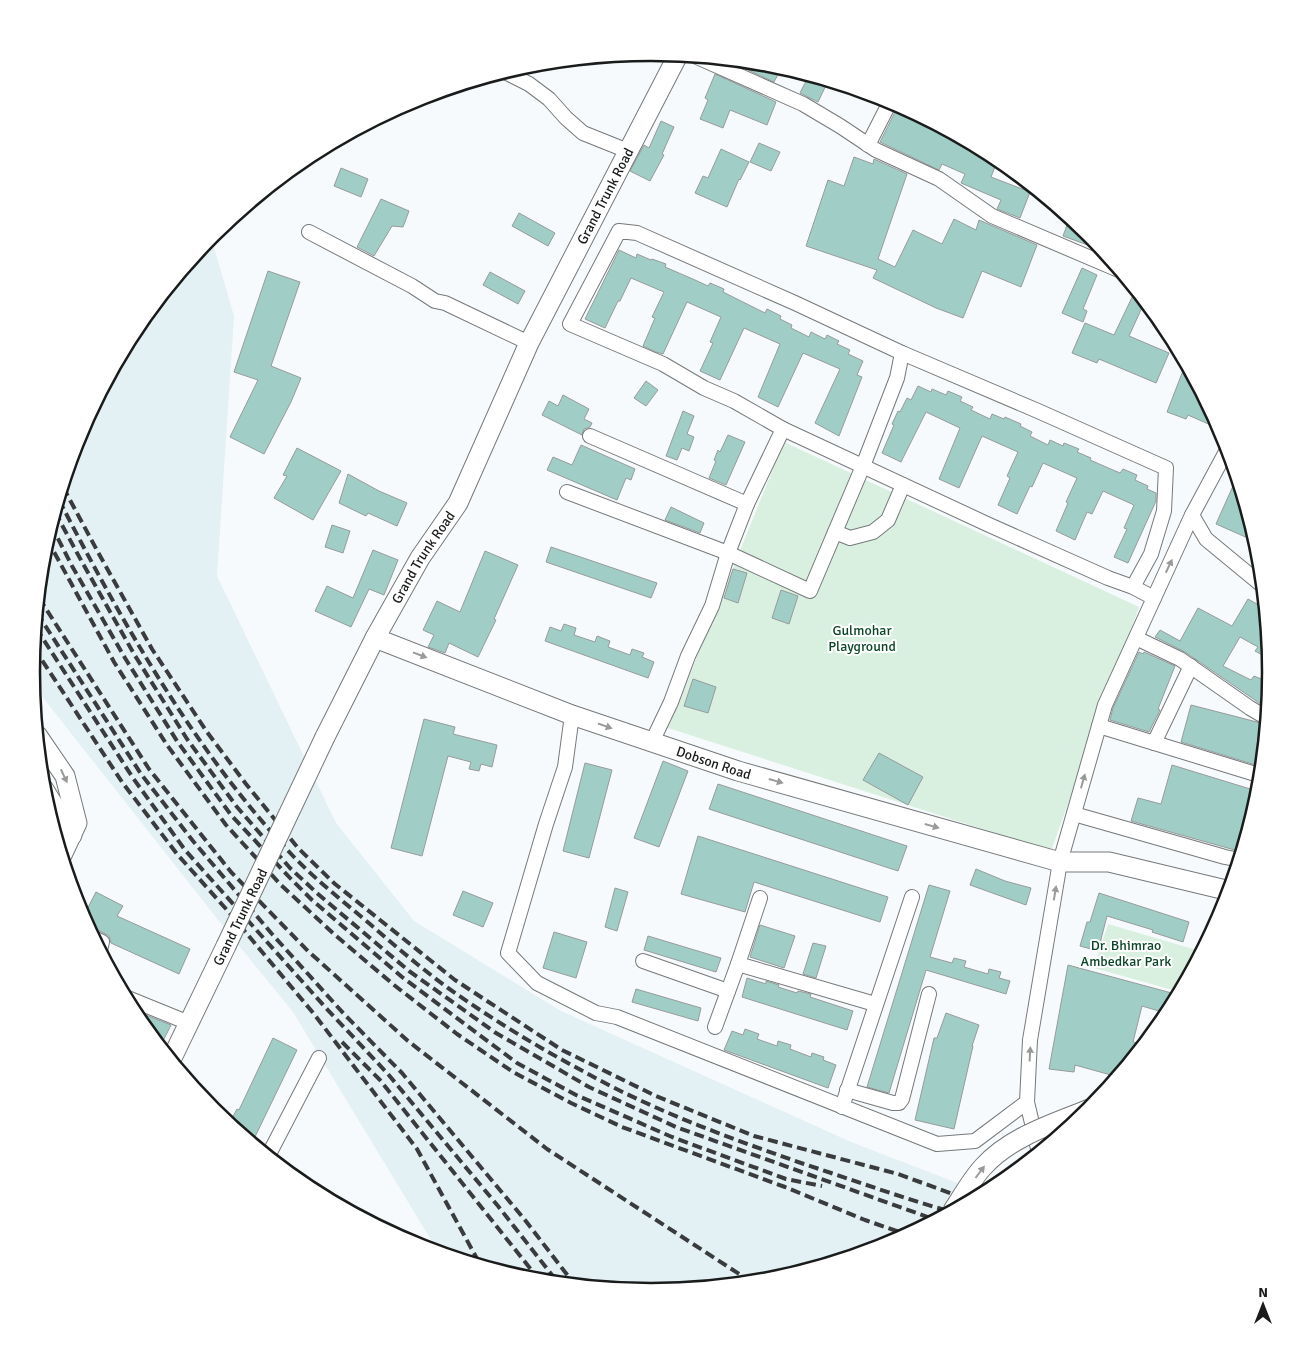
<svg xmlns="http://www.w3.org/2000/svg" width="1303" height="1345" font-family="Signika,sans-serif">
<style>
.built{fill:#e3f0f4}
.green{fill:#d9f0e0}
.building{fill:#a0cec7;stroke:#979b9a}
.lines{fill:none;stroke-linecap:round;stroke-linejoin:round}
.minor-casing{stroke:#76797a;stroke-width:16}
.major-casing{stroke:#76797a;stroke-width:21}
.minor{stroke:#fff;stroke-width:14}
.major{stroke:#fff;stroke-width:19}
.rail{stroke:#393b3c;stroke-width:4;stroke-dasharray:10 5;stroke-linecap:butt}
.major-bridge-casing{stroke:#76797a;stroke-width:21;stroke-linecap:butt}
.major-bridge{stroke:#fff;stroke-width:19}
.oneway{fill:#989999}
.labels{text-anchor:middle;stroke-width:4;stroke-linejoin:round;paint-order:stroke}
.street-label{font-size:14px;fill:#1a1c1c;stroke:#fff}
.park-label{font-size:14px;fill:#0a4527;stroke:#fff}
.rim{fill:none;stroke:#1a1c1c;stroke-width:2.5}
</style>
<rect width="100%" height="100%" fill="#f6fafc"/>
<!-- built -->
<polygon class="built" points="211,237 234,316 217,576 336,823 414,921 561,1011 851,1142 986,1194 889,1246 772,1281 651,1293 530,1281 439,1253 293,1012 219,921 33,685 31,672 43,551 79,435 136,328"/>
<!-- green -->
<g class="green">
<polygon points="784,442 1139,607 1051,851 668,728"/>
<polygon points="1108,924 1200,951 1197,962 1180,992 1094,968"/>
</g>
<!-- building -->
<g class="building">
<polygon points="724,59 773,64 782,67 774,82"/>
<polygon points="715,74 776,102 767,125 730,110 723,128 700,119 708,100 705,98"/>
<polygon points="809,75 828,81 818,102 800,93"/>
<polygon points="895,112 922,122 924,118 973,144 972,148 998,159 991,177 1030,192 1020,218 997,209 1001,200 961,183 965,174 942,164 939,170 880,142"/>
<polygon points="661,121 674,127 662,154 664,155 650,181 630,171 644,145 649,148"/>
<polygon points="759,143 780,152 771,171 750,162"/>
<polygon points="721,149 749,162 740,180 739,179 727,207 695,193 703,176 708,178"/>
<polygon points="854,157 873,164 874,159 907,174 878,259 895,267 913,230 942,244 954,219 976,230 979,220 1037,245 1021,287 982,271 963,318 936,308 873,278 877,270 806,246 828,180 844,186"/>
<polygon points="341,168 368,179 361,197 334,186"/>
<polygon points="381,199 409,211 403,227 392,226 374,256 357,247"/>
<polygon points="519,213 555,233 548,246 512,226"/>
<polygon points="1070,217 1090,234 1104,251 1063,236"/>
<polygon points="619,250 636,258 637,254 651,260 652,259 666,264 665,267 695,280 708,286 710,283 724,289 723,292 765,313 767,309 781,316 780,319 792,325 791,328 809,337 811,332 825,339 827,335 839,341 837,344 850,350 848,354 863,361 857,375 862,377 839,436 815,423 840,369 803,353 778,407 758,397 780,344 744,328 720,380 700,371 713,343 710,342 721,317 687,302 663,354 656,352 643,346 655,318 652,317 664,292 631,278 620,301 618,301 605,328 585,319"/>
<polygon points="1082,268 1097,275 1083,309 1087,311 1083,322 1062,313"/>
<polygon points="268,271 300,282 271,366 301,378 291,402 264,454 230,437 258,380 234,372"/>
<polygon points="490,272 525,291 518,304 483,285"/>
<polygon points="1136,289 1145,301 1129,336 1169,353 1156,383 1099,359 1097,363 1072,353 1085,323 1114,335"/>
<polygon points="1186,363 1197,383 1222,430 1188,415 1186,419 1167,412"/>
<polygon points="646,381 658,390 646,406 634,398"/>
<polygon points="918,386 931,392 932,389 946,395 948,391 962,397 960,401 973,407 971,410 990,419 992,414 1004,419 1005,417 1021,424 1020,426 1032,432 1030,436 1048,445 1050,440 1063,446 1064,443 1079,449 1077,452 1091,458 1090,460 1120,473 1123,469 1137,475 1135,480 1148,486 1147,489 1156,493 1156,501 1128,563 1114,557 1127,529 1124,528 1134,505 1103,491 1092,514 1087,512 1075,540 1056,531 1068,503 1066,502 1077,478 1043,463 1032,487 1030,486 1017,514 998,505 1010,478 1007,476 1018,452 982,436 959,488 939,479 960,428 926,412 901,462 882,453 894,425 892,424 898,411 900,412 907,398 911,400"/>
<polygon points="563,395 589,409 584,419 592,423 590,427 584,429 582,435 542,415 549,401 558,406"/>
<polygon points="683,411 694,416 687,434 694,437 689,451 682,448 677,460 666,456"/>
<polygon points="728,435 745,442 726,485 709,478 716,461 714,460 718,450 720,452"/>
<polygon points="581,445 635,469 631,480 626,478 617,500 547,470 553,457 572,465"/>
<polygon points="297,448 341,471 313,520 274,498 287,476 283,475"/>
<polygon points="348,474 379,491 407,503 397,526 368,513 366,516 339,503"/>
<polygon points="1233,486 1241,489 1257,542 1216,524"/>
<polygon points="671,507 704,523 700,533 665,520"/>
<polygon points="332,525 350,531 343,553 325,547"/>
<polygon points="551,547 657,583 651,598 546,562"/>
<polygon points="373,550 398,560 384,595 369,589 351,627 315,611 327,586 353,598"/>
<polygon points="485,551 518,565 494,619 496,620 478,657 449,643 445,653 428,647 434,635 423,630 437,601 460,612"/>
<polygon points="733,569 747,573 738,603 724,598"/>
<polygon points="781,590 798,596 789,624 772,618"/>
<polygon points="1248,599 1266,609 1270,659 1255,651 1258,647 1240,637 1223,666 1251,680 1254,676 1271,683 1268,709 1185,652 1155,637 1160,630 1180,641 1198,608 1232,626"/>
<polygon points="564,624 576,628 574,635 595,642 597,636 610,641 608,647 630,655 632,649 644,653 642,657 654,662 648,678 545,641 550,627 561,631"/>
<polygon points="1139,652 1143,654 1144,652 1175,666 1158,709 1160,710 1149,732 1110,720 1113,708"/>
<polygon points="693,679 716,687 708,713 684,706"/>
<polygon points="1191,705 1257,722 1266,727 1262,767 1181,742"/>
<polygon points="424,719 455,727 453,734 497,745 492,767 481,764 479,771 469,769 471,762 448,756 422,856 391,848"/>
<polygon points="879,753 923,777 908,805 863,780"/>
<polygon points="663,761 688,771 659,847 634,838"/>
<polygon points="585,763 612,770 589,858 563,851"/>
<polygon points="1172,765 1260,792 1242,852 1131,821 1138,798 1161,804"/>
<polygon points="718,784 907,846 898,871 709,809"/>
<polygon points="698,836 888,897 880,922 754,882 745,912 681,894"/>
<polygon points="976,869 1005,881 1031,888 1026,905 970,885"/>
<polygon points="929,885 950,891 930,957 952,963 954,958 966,961 964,967 988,974 989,969 1001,972 999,978 1010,981 1006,994 926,970 889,1093 867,1087"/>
<polygon points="615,888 628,892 617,931 605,927"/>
<polygon points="463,891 493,903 483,927 453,915"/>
<polygon points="96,892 123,906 117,916 190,949 179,974 111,943 109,936 98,930 90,931 83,917"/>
<polygon points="1099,893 1189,922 1183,942 1152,932 1153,930 1107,916 1098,951 1080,946 1087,922 1090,922"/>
<polygon points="760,925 795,936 784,968 750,957"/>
<polygon points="554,932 587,942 576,978 543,968"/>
<polygon points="648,936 721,958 716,972 644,950"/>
<polygon points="813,943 826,946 816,978 803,974"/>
<polygon points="1068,965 1179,995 1169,1014 1142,1006 1133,1042 1144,1045 1134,1058 1129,1056 1125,1068 1118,1077 1075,1065 1074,1072 1049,1069"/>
<polygon points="747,978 766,984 766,981 779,985 778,987 797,993 798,991 811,994 810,997 853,1011 847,1030 742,997"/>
<polygon points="636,989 701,1008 698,1021 632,1002"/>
<polygon points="131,1009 171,1025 160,1047 136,1017"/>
<polygon points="946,1013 979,1025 972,1046 973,1046 954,1129 915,1120 934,1038 937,1038"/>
<polygon points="745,1029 759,1034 757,1039 777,1046 778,1041 791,1045 790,1049 811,1057 812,1053 824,1057 823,1060 836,1065 828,1088 724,1050 732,1031 743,1035"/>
<polygon points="273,1038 297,1050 252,1143 229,1124 237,1109 239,1110"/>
</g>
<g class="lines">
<!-- minor casing -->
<g class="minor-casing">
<g id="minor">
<polyline points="697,57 803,104 840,126 876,150 939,179 992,216 1121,271"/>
<polyline points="505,72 529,84 549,99 566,118 583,133 628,151"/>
<polyline points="868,145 891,100"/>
<polyline points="309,232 412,286 435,301 445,303 529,343"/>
<polyline points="590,436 747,504"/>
<polyline points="567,492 728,553 810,591 863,466 897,378 902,353"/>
<polyline points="1192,515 1206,539 1263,586"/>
<polyline points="835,532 850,538 873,532 888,520 903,485"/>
<polyline points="1133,587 1151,554 1164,511 1166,468 1038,411 902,353 795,303 637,233 619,231 570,324 663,364 704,388 734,401 783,429 987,524 1108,578 1133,587 1154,598"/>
<polyline points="1136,638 1180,659 1250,708 1267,718"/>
<polyline points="572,715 565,767 546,824 508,953 537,983 596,1013 617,1017 937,1144 975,1141 1027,1102"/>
<polyline points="1099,726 1262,776"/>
<polyline points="652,742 671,702 688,656 712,606 728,553 747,504 783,429"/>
<polyline points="1154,743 1191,666"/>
<polyline points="1074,814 1225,857 1240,860"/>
<polyline points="760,898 738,964 875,1004"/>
<polyline points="94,938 102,942 100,950"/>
<polyline points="643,961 728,991"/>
<polyline points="125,997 189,1023"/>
<polyline points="715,1027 738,964"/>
<polyline points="847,1090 893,1103 899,1103 902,1099 929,994"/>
<polyline points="842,1107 912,897"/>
<polyline points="1039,1153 1027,1102 1030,1040 1060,862 1105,705 1192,515 1228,448"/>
<polyline points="268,1156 319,1058"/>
</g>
</g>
<!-- major casing -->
<g class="major-casing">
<g id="major">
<path id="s1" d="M 375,638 L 572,715 L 738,771 L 1060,862 L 1109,862 L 1230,891"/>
<polyline points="37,735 65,776 77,823 62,855"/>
<path id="s2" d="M 325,737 L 375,638 L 420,558 L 458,503 L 529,343 L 678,55"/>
<polyline points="43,788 72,835"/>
<polyline points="171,1060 226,946"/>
</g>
</g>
<!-- minor -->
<use href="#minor" class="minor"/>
<!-- major -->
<use href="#major" class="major"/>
<!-- rail -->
<g class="rail">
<polyline points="63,487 99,554 152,649 207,732 246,784 298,848 335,884 455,980 562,1050 656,1096 754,1136 898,1174 972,1201"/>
<path d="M 59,500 C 124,626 196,753 294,857 C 317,881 344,902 370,924 C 395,946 421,968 448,988 C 493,1020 541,1049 590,1075 C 657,1112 732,1139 804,1164 C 853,1180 902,1198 952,1212"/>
<polyline points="55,512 82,562 134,654 187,739 237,807 290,868 318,894 409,971 496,1033 589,1087 676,1127 936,1220"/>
<polyline points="51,525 72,566 125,658 177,741 231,815 291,879 312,900 402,977 517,1063 576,1095 672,1137 786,1179 822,1186"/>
<polyline points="47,539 114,662 167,745 226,825 281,885 335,935 394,985 457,1034 513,1072 571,1103 622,1127 785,1187 865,1220 908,1235"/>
<polyline points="39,598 149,769 231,872 308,951 408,1041 547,1149 753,1283"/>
<polyline points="37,613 141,774 193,841 272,934 344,1014 402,1073 525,1220 575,1285"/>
<polyline points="36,628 133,778 185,850 325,1007 388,1074 498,1206 559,1284"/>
<polyline points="34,648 122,782 177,854 227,910 314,1014 417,1149 481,1266"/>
<polyline points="342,1042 380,1080 541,1282"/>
</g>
<!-- major-bridge casing -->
<g class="major-bridge-casing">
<g id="major-bridge">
<polyline points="226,946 325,737"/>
<path d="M 952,1212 C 962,1197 971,1180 983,1167 C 1011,1136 1055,1123 1092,1108"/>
</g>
</g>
<!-- major-bridge -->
<use href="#major-bridge" class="major-bridge"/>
</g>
<!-- one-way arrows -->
<defs><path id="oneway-solid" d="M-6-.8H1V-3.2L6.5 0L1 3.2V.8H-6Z" transform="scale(1.25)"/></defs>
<g class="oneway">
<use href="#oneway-solid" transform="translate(1169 566) rotate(-65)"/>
<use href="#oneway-solid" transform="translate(420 655) rotate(21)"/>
<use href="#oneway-solid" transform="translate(605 726) rotate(19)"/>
<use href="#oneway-solid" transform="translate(64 776) rotate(65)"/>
<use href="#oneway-solid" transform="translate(776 781) rotate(16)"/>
<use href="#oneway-solid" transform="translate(1083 781) rotate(-74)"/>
<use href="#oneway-solid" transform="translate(932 826) rotate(16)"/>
<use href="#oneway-solid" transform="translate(1055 893) rotate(-81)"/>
<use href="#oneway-solid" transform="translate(1030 1054) rotate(-87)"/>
<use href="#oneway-solid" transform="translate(980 1172) rotate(-53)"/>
</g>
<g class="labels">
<!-- street labels -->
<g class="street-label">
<text dy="5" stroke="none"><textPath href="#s2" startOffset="610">Grand Trunk Road</textPath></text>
<text dy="5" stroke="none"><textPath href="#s2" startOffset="205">Grand Trunk Road</textPath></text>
<text dy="5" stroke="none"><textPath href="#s1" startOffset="361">Dobson Road</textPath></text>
<text transform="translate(240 917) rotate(-64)" y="5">Grand Trunk Road</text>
</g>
<!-- park labels -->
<g class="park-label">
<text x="862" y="635">Gulmohar<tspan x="862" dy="16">Playground</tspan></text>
<text x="1126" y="950">Dr. Bhimrao<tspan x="1126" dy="16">Ambedkar Park</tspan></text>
</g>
</g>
<!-- crop -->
<path d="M0 0H1303V1345H0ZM40 672a611 611 0 1 1 1222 0a611 611 0 1 1-1222 0Z" fill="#fff" fill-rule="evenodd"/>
<path class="rim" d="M40 672a611 611 0 1 1 1222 0a611 611 0 1 1-1222 0Z"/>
<!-- north arrow -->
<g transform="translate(1263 1305)" stroke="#ffffff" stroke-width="4" paint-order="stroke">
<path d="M0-4L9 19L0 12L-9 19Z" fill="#1a1c1c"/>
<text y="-8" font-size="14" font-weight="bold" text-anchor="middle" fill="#1a1c1c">N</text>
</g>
</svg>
